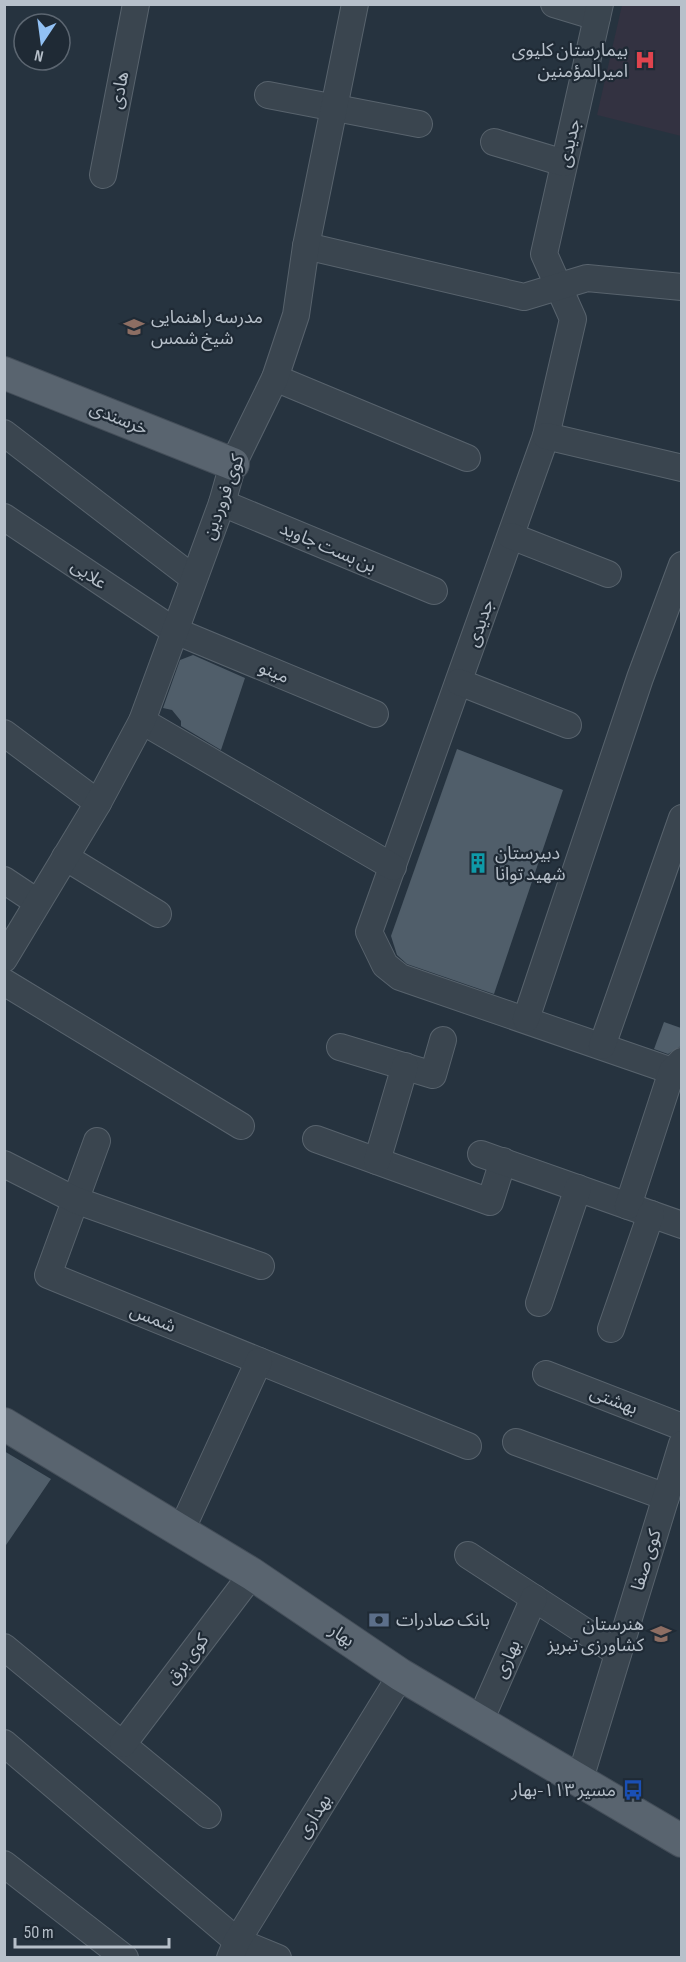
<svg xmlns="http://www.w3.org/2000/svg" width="686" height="1962" font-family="'Sofia Sans Condensed','Noto Sans Arabic',sans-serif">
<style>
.medical{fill:#333241}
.building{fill:#505e6a}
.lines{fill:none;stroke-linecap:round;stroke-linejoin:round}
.minor-casing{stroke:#58636d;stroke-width:28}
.major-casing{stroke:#444e59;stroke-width:34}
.minor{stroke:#3a454f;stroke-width:26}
.major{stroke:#59646f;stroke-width:32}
.labels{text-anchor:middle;stroke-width:4.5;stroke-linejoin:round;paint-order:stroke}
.poi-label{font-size:18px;fill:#b7c0ca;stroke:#1f2a35;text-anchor:end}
.street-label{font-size:18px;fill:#b7c0ca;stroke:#1f2a35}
</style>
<rect width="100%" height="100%" fill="#26333f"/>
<!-- medical -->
<polygon class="medical" points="622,5 681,5 681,136 597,115"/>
<!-- building -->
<g class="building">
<polygon points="193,655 245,678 221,750 181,726 181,721 172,710 163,708 180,660"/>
<polygon points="457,749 563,790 494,994 407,964 397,955 391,936"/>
<polygon points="664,1022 681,1028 681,1046 668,1054 654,1049"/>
<polygon points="4,1451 51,1479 4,1548"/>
</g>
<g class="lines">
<!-- minor casing -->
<g class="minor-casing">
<g id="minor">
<polyline points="554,4 597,17"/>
<polyline points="600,4 544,254 573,319 546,436 369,932 385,965 400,977 672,1071"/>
<polyline points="268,95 419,124"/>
<polyline points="494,142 564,163"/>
<polyline points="103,175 136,4"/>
<polyline points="306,246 524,297 587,278 682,287"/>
<polyline points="275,378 467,458"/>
<polyline points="4,433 193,578"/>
<polyline points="546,436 682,468"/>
<polyline points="222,503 434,591"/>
<polyline points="4,517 173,630 375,714"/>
<polyline points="511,536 608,574"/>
<polyline points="459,682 568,725"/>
<polyline points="142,721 393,867"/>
<polyline points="4,733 98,803"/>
<polyline points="65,857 158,914"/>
<polyline points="4,880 37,902"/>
<polyline points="4,959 98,803 142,721 222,503 233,464 275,378 296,315 306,246 355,4"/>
<polyline points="4,982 241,1126"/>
<polyline points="526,1019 640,678 682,565"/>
<polyline points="602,1046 682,818"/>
<polyline points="340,1047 433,1075 443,1040"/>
<polyline points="316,1139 490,1202 503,1161"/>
<polyline points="97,1141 48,1275 468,1446"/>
<polyline points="481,1154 682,1225"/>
<polyline points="377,1161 405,1066"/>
<polyline points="4,1164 75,1200 261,1266"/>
<polyline points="628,1206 672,1071 682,1061"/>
<polyline points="539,1303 578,1188"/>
<polyline points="611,1329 651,1214"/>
<polyline points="546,1374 682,1427"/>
<polyline points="516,1442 666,1497"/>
<polyline points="181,1531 259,1361"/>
<polyline points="468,1555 618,1653"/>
<polyline points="4,1647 208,1815"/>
<polyline points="480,1721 534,1598"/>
<polyline points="4,1743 237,1941 278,1958"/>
<polyline points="123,1744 252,1574"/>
<polyline points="580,1779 682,1444"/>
<polyline points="4,1864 125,1958"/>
<polyline points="230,1958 237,1941 401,1675"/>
</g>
</g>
<!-- major casing -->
<g class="major-casing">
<g id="major">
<polyline points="4,373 233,464"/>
<polyline points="4,1424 252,1574 401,1675 682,1841"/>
</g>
</g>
<!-- minor -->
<use href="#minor" class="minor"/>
<!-- major -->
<use href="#major" class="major"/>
</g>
<!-- icons -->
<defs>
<g id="hospital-bare" transform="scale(1.62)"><path d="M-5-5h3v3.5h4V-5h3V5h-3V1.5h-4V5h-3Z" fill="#e0444e" stroke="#1f2a35" stroke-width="2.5" paint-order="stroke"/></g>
<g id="school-bare" transform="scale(1.62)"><path d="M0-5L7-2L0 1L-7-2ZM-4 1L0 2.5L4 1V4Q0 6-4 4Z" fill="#8d6e63" stroke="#1f2a35" stroke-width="2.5" paint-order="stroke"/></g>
<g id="building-bare" transform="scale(1.62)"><path d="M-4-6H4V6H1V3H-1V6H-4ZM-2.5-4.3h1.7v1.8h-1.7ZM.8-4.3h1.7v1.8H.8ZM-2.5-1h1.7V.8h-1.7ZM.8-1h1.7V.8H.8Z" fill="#0f9aa8" stroke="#1f2a35" stroke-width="2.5" paint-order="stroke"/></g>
<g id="bank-bare" transform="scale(1.62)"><path d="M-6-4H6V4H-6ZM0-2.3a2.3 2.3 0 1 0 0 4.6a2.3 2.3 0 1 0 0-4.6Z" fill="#5c6f8a" stroke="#1f2a35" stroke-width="2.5" paint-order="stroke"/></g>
<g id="university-bare" transform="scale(1.62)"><path d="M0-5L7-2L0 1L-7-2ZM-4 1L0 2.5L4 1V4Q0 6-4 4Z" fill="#8d6e63" stroke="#1f2a35" stroke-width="2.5" paint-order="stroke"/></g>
<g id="bus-bare" transform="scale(1.62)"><path d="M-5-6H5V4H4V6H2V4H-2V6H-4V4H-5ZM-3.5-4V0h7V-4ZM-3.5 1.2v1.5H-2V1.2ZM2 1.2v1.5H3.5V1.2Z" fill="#1a4fb4" stroke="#1f2a35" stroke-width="2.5" paint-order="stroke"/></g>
</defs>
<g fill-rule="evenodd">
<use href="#hospital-bare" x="645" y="60"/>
<use href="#school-bare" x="134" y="327"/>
<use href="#building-bare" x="478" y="863"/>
<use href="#bank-bare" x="379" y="1620"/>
<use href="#university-bare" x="661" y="1634"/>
<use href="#bus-bare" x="633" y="1790"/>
</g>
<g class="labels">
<!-- poi labels -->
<g class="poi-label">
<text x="628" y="56">بیمارستان کلیوی<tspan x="628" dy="21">امیرالمؤمنین</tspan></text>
<text x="151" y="323" text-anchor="start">مدرسه راهنمایی<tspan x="151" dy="21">شیخ شمس</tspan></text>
<text x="495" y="859" text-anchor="start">دبیرستان<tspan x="495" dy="21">شهید توانا</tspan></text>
<text x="396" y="1626" text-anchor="start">بانک صادرات</text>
<text x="644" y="1630">هنرستان<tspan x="644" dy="21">کشاورزی تبریز</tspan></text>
<text x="616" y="1796">مسیر ۱۱۳-بهار</text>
</g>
<!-- street labels -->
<g class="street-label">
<text transform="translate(119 90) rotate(-79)" y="6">هادی</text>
<text transform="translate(569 143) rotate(-77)" y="6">جدیدی</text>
<text transform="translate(119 418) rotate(22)" y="6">خرسندی</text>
<text transform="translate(223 497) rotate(-70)" y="6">کوی فروردین</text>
<text transform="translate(328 547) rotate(23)" y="6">بن بست جاوید</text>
<text transform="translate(89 574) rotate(34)" y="6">علایی</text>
<text transform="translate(480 623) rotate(-70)" y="6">جدیدی</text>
<text transform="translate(274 672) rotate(23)" y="6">مینو</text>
<text transform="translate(153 1318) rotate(22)" y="6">شمس</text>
<text transform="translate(614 1400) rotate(21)" y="6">بهشتی</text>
<text transform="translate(646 1560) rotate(-73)" y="6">کوی صفا</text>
<text transform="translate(342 1635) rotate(34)" y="6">بهار</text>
<text transform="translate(187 1659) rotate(-53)" y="6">کوی برق</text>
<text transform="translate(507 1659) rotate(-66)" y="6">بهاری</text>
<text transform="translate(314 1816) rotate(-58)" y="6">بهداری</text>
</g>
</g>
<!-- border -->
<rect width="686" height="1962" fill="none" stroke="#b7c0ca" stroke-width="12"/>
<!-- north arrow -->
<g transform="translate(42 42) rotate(193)"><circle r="28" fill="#1f2a35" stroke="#5c6671" stroke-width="1.5"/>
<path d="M0-4.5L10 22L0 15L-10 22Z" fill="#92c1f4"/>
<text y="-9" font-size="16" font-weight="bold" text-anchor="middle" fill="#b7c0ca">N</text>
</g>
<!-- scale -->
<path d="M15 1938v9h154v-9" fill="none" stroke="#b7c0ca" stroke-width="3"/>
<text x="24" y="1938" font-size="18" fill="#b7c0ca" stroke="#1f2a35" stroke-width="4.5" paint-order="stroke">50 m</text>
</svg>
